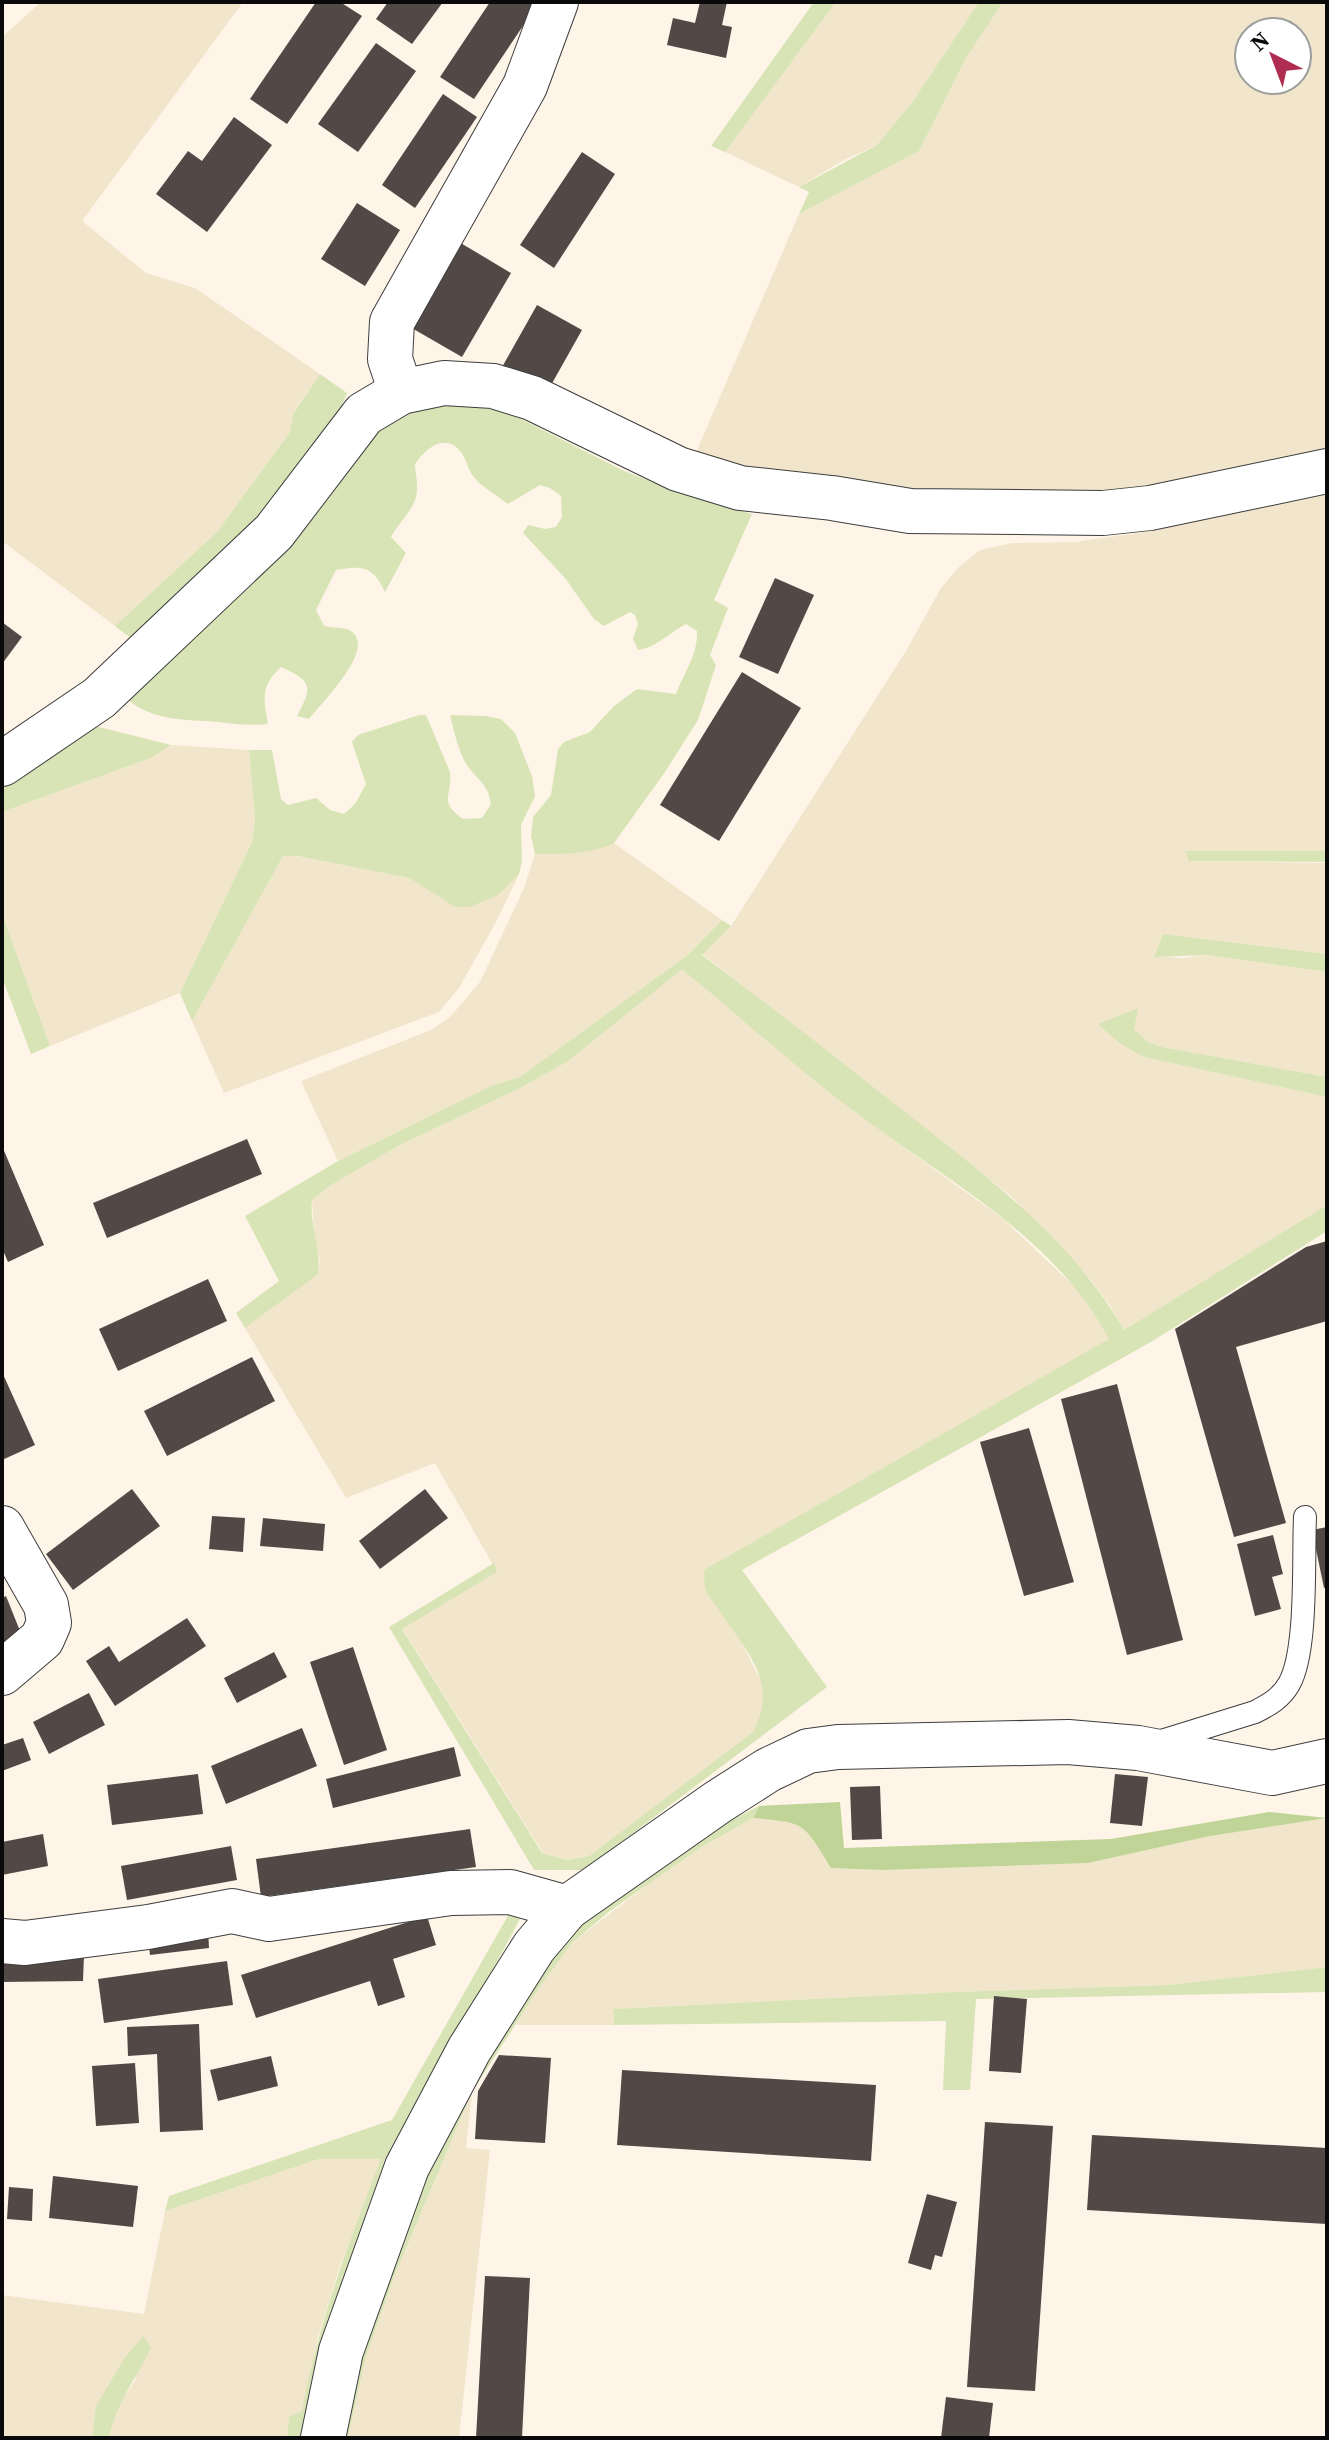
<svg xmlns="http://www.w3.org/2000/svg" width="1329" height="2440" font-family="'Source Serif 4',serif">
<style>
.farmland{fill:#f1e5cb;fill-rule:evenodd}
.green{fill:#d8e4b5}
.forest{fill:#bfd496}
.building{fill:#524947}
.lines{fill:none;stroke-linecap:round;stroke-linejoin:round}
.lane-casing{stroke:#3d3d3d;stroke-width:24}
.street-casing{stroke:#3d3d3d;stroke-width:46}
.lane{stroke:#fff;stroke-width:22}
.street{stroke:#fff;stroke-width:44}
</style>
<rect width="100%" height="100%" fill="#fef5e8"/>
<!-- farmland -->
<g class="farmland">
<polygon points="41,2 243,2 82,221 146,273 195,288 320,374 293,413 290,432 217,532 115,626 2,541 2,37"/>
<polygon points="836,2 979,2 911,104 877,145 842,161 799,187 725,152"/>
<path d="M 1003,2 L 1327,2 L 1327,463 L 1043,506 L 691,464 L 799,214 L 919,151 L 966,58 ZM 1249,32 L 1297,32 L 1297,80 L 1249,80 Z"/>
<polygon points="1327,487 1327,851 1187,851 1188,861 1327,863 1327,954 1163,934 1154,956 1183,958 1207,955 1327,972 1327,1077 1162,1047 1148,1042 1133,1029 1137,1008 1099,1024 1144,1057 1327,1097 1327,1205 1124,1330 1109,1304 1091,1280 1012,1197 702,954 731,926 906,651 941,588 959,567 980,550 1012,543 1074,542 1146,532 1248,510"/>
<polygon points="171,745 249,750 255,819 252,842 180,993 50,1046 2,914 2,812 151,758"/>
<polygon points="614,843 722,920 689,954 520,1077 491,1086 338,1161 301,1081 431,1030 450,1017 480,982 524,888 535,854 589,851"/>
<polygon points="283,856 296,856 409,878 455,907 470,907 497,895 519,874 496,922 459,988 439,1012 224,1093 192,1021"/>
<polygon points="682,968 851,1109 1003,1219 1081,1293 1095,1311 1110,1339 705,1570 762,1683 765,1698 761,1717 753,1732 589,1856 567,1860 543,1853 402,1628 497,1572 435,1463 346,1498 245,1328 318,1273 320,1261 314,1235 312,1200 331,1185 400,1145 520,1088 567,1062"/>
<polygon points="753,1818 796,1822 812,1836 831,1868 882,1870 1088,1863 1210,1836 1327,1818 1327,1967 1168,1985 954,1992 613,2009 614,2025 516,2025 541,1984 573,1942 659,1876 700,1848"/>
<polygon points="472,2092 466,2148 490,2150 459,2438 348,2438 365,2360 394,2277"/>
<polygon points="382,2158 338,2272 318,2337 302,2411 289,2417 287,2438 109,2438 113,2415 138,2376 96,2406 92,2438 2,2438 2,2295 144,2314 165,2211 319,2159"/>
</g>
<!-- green -->
<g class="green">
<polygon points="814,2 836,2 725,152 711,146"/>
<polygon points="979,2 1003,2 966,58 919,151 799,214 809,192 799,187 877,145 911,104"/>
<polygon points="320,374 347,393 333,427 313,462 136,642 115,626 217,532 290,432 293,414"/>
<path d="M 458,403 L 509,413 L 624,471 L 678,492 L 752,514 L 714,600 L 728,608 L 710,655 L 716,665 L 698,720 L 665,772 L 614,843 C 589,855 562,854 535,854 L 531,836 L 533,817 L 551,795 L 558,749 L 564,742 L 590,732 L 614,706 L 637,689 L 676,694 C 684,672 698,655 697,631 L 686,624 C 669,633 657,647 638,650 L 633,639 L 638,624 L 635,615 L 630,612 L 604,626 L 594,619 L 565,578 L 523,533 L 528,525 L 545,529 L 556,527 L 562,517 L 561,496 L 550,488 L 540,485 L 508,504 C 497,495 481,487 473,476 C 468,469 466,459 461,452 C 445,432 426,448 415,464 C 415,473 418,482 417,491 C 416,508 399,522 391,537 L 406,553 L 385,592 C 373,566 363,565 336,570 L 316,610 L 324,626 C 331,628 343,627 349,630 C 380,646 321,703 309,719 L 297,716 C 313,686 312,681 281,667 C 261,686 263,697 268,724 C 251,726 235,724 218,722 C 185,719 156,722 128,700 L 360,437 L 419,407 Z"/>
<path d="M 419,715 L 426,715 L 450,772 C 453,797 437,800 463,819 L 482,818 L 491,804 C 488,781 474,779 464,760 C 457,746 454,730 450,715 L 486,716 L 501,719 L 515,733 L 532,776 L 535,796 L 521,825 L 522,861 L 519,874 L 498,895 L 470,907 L 455,907 L 409,878 L 297,856 L 283,856 L 192,1021 L 180,993 L 252,842 L 255,819 L 249,750 L 272,750 L 281,799 L 288,805 L 316,798 L 330,810 L 344,814 L 355,804 L 366,784 L 352,742 L 358,735 Z"/>
<polygon points="87,724 171,745 151,758 2,812 2,775"/>
<polygon points="1186,851 1327,851 1327,862 1188,861"/>
<polygon points="2,914 50,1046 31,1054 2,977"/>
<path d="M 722,920 L 731,926 L 702,955 C 770,1006 838,1059 905,1112 C 986,1176 1072,1239 1124,1330 L 1327,1205 L 1327,1231 L 1151,1342 L 742,1570 L 827,1687 L 584,1870 L 534,1870 L 389,1627 L 494,1563 L 497,1572 L 402,1629 L 542,1853 L 567,1860 L 589,1856 L 753,1732 C 780,1683 746,1651 719,1610 C 715,1604 708,1596 705,1589 C 704,1584 705,1576 704,1570 L 1109,1339 C 1054,1235 942,1178 851,1109 C 793,1065 738,1015 682,969 L 567,1062 L 520,1088 L 400,1145 L 331,1185 L 312,1200 C 309,1225 322,1249 318,1274 L 245,1328 L 236,1313 L 279,1281 L 245,1216 L 338,1161 L 491,1086 L 520,1077 L 689,954 Z"/>
<polygon points="1163,934 1327,954 1327,972 1207,955 1154,957"/>
<polygon points="1138,1008 1134,1029 1148,1042 1162,1047 1327,1077 1327,1097 1144,1057 1121,1044 1098,1024"/>
<polygon points="759,1806 753,1818 700,1848 610,1911 573,1942 541,1985 472,2092 394,2277 365,2360 348,2438 339,2438 344,2409 433,2154 534,1981 592,1912 718,1827"/>
<path d="M 510,1912 L 523,1913 L 449,2053 L 307,2438 L 287,2438 L 289,2417 L 302,2411 C 318,2323 349,2241 381,2159 L 319,2159 L 165,2211 L 169,2196 L 392,2120 Z"/>
<polygon points="1327,1967 1327,1992 976,1999 970,2090 943,2090 946,2021 614,2025 613,2009 954,1992 1168,1985"/>
<path d="M 143,2336 L 151,2347 C 137,2378 115,2405 109,2438 L 92,2438 L 96,2406 L 124,2359 Z"/>
</g>
<!-- forest -->
<path class="forest" d="M 840,1802 L 844,1848 L 1111,1839 L 1269,1812 L 1327,1818 L 1210,1836 L 1088,1863 L 882,1870 L 831,1868 C 803,1822 806,1823 753,1818 L 759,1806 Z"/>
<!-- building -->
<g class="building">
<polygon points="316,2 340,2 362,16 287,124 250,99"/>
<polygon points="388,2 443,2 412,44 376,19"/>
<polygon points="490,2 539,2 474,99 440,77"/>
<polygon points="700,2 727,2 722,25 732,27 726,58 667,45 673,18 695,23"/>
<polygon points="376,43 416,71 358,152 318,124"/>
<polygon points="443,94 477,117 415,208 382,185"/>
<polygon points="234,117 272,145 207,232 156,194 188,151 202,161"/>
<polygon points="582,152 615,174 554,268 520,245"/>
<polygon points="357,203 400,230 365,286 321,259"/>
<polygon points="459,242 511,273 462,357 410,327"/>
<polygon points="537,305 582,330 546,394 501,369"/>
<polygon points="775,578 814,595 778,674 739,657"/>
<polygon points="2,622 22,637 2,664"/>
<polygon points="742,672 801,708 719,841 660,805"/>
<polygon points="247,1139 262,1174 107,1238 93,1203"/>
<polygon points="2,1146 44,1245 8,1262 2,1248"/>
<polygon points="1327,1241 1327,1321 1236,1347 1286,1523 1234,1537 1175,1329 1306,1247"/>
<polygon points="208,1279 227,1321 118,1371 99,1329"/>
<polygon points="252,1357 275,1401 167,1456 144,1411"/>
<polygon points="2,1372 35,1445 2,1460"/>
<polygon points="1117,1384 1183,1640 1127,1655 1061,1399"/>
<polygon points="1029,1428 1074,1582 1024,1596 980,1442"/>
<polygon points="132,1489 160,1526 73,1590 46,1554"/>
<polygon points="425,1489 448,1518 380,1569 359,1541"/>
<polygon points="212,1516 245,1518 243,1552 209,1549"/>
<polygon points="263,1518 325,1524 323,1551 260,1546"/>
<polygon points="1327,1527 1327,1587 1324,1588 1312,1530"/>
<polygon points="1273,1535 1283,1574 1272,1577 1281,1609 1255,1616 1237,1544"/>
<polygon points="6,1596 22,1636 2,1644 2,1598"/>
<polygon points="187,1618 206,1646 115,1706 86,1661 109,1646 119,1662"/>
<polygon points="353,1647 387,1750 344,1765 310,1662"/>
<polygon points="274,1652 287,1677 237,1703 224,1678"/>
<polygon points="89,1693 105,1725 49,1754 33,1722"/>
<polygon points="302,1728 317,1766 226,1804 211,1766"/>
<polygon points="23,1738 31,1760 2,1771 2,1745"/>
<polygon points="454,1747 461,1776 333,1808 326,1779"/>
<polygon points="198,1774 203,1814 112,1825 107,1785"/>
<polygon points="1115,1774 1148,1777 1142,1826 1110,1823"/>
<polygon points="880,1786 882,1839 852,1840 850,1787"/>
<polygon points="470,1829 476,1867 261,1897 256,1859"/>
<polygon points="43,1834 48,1866 2,1875 2,1842"/>
<polygon points="231,1846 237,1880 127,1900 121,1866"/>
<polygon points="427,1916 436,1945 393,1959 405,1997 378,2006 370,1981 256,2018 241,1975"/>
<polygon points="208,1930 209,1948 150,1955 148,1937"/>
<polygon points="2,1954 84,1955 83,1981 2,1982"/>
<polygon points="227,1961 233,2005 104,2023 98,1979"/>
<polygon points="994,1996 1027,1999 1021,2073 989,2071"/>
<polygon points="199,2024 203,2130 160,2132 157,2054 128,2056 127,2027"/>
<polygon points="499,2055 551,2058 545,2143 475,2139 478,2091"/>
<polygon points="271,2056 278,2086 218,2101 210,2070"/>
<polygon points="135,2063 139,2123 96,2126 92,2066"/>
<polygon points="622,2070 876,2085 871,2161 617,2145"/>
<polygon points="985,2122 1053,2126 1035,2391 967,2387"/>
<polygon points="1092,2135 1327,2148 1327,2224 1087,2210"/>
<polygon points="53,2176 138,2186 133,2227 49,2218"/>
<polygon points="9,2187 33,2189 32,2221 7,2219"/>
<polygon points="927,2194 957,2202 942,2257 935,2255 931,2270 908,2263"/>
<polygon points="485,2276 530,2278 522,2438 476,2438"/>
<polygon points="946,2397 993,2403 989,2438 941,2438"/>
</g>
<g class="lines">
<!-- lane casing -->
<g class="lane-casing">
<path id="lane" d="M 1155,1743 L 1255,1712 C 1269,1705 1281,1698 1289,1684 C 1308,1651 1303,1558 1305,1517"/>
</g>
<!-- street casing -->
<g class="street-casing">
<g id="street">
<polyline points="401,392 390,359 392,322 525,86 556,2"/>
<polyline points="2,764 99,698 274,532 364,414 401,392 444,383 493,386 532,398 678,469 740,488 832,498 910,511 1103,513 1150,508 1327,471"/>
<polyline points="2,1528 46,1605 49,1623 42,1639 2,1673"/>
<polyline points="2,1941 25,1943 148,1927 232,1911 269,1919 451,1893 510,1892 567,1908"/>
<polyline points="323,2438 341,2351 407,2167 469,2050 534,1947 567,1908 718,1802 768,1770 808,1751 838,1747 1068,1742 1138,1748 1272,1773 1327,1761"/>
</g>
</g>
<!-- lane -->
<use href="#lane" class="lane"/>
<!-- street -->
<use href="#street" class="street"/>
</g>
<!-- border -->
<rect width="1329" height="2440" fill="none" stroke="#0a0a0a" stroke-width="8"/>
<!-- north arrow -->
<g transform="translate(1273 56) rotate(318)"><circle r="38" fill="#ffffff" stroke="#9d9d9d" stroke-width="2"/>
<path d="M0-6L14 30L0 20L-14 30Z" fill="#af2d50"/>
<text y="-12" font-size="22" font-weight="bold" text-anchor="middle" fill="#0a0a0a">N</text>
</g>
</svg>
